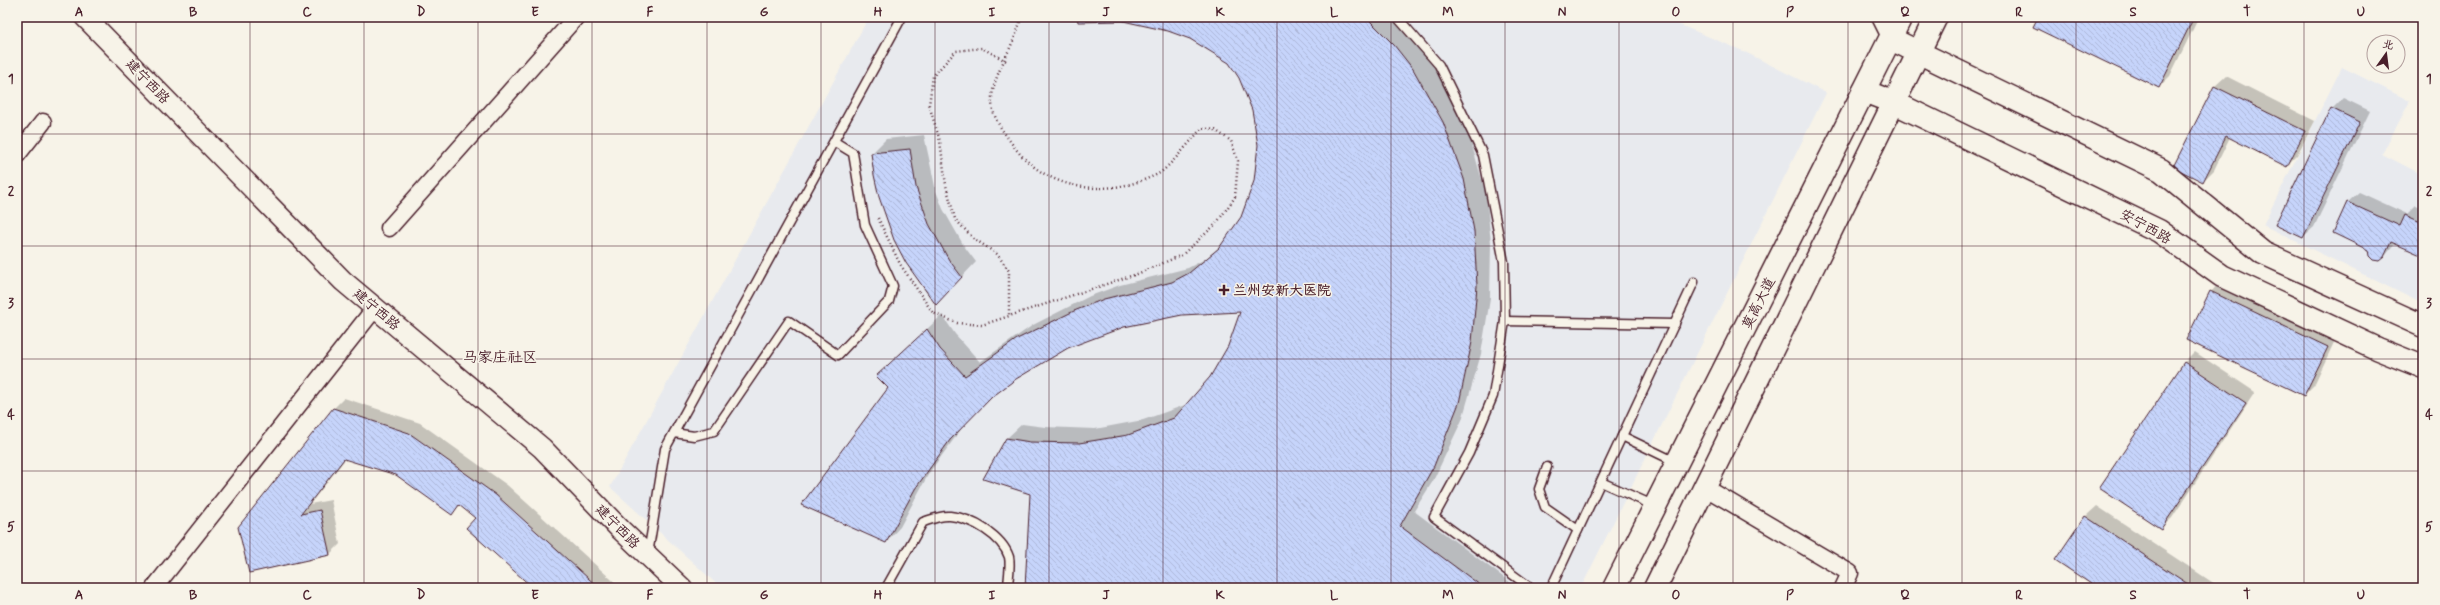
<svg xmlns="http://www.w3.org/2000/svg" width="2440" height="605" font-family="Mynerve,'LXGW WenKai TC',sans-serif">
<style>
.built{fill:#e8eaee}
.shadow{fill:#0003}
.building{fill:url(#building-back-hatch);stroke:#4a1f2b}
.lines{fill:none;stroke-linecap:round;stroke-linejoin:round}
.service-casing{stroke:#4a1f2b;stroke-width:11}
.minor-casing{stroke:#4a1f2b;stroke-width:19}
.tertiary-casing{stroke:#4a1f2b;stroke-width:23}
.secondary-casing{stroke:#4a1f2b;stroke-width:25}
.path{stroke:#4a1f2b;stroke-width:2.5;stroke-dasharray:1 3;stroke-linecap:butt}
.service{stroke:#f7f3e8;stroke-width:8}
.minor{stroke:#f7f3e8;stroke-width:16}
.tertiary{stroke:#f7f3e8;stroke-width:20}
.secondary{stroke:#f7f3e8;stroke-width:22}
.grid{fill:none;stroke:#4a1f2b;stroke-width:1;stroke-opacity:0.55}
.poi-dot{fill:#4a1f2b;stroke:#f7f3e8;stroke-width:1.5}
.labels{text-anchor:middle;stroke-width:3;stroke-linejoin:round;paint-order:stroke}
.street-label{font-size:14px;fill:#4a1f2b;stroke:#f7f3e8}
.poi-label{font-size:14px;font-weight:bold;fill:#4a1f2b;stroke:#f7f3e8;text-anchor:start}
.neighbourhood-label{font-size:15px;fill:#4a1f2b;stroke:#f7f3e8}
.neatline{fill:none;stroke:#4a1f2b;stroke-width:1.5}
.grid-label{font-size:13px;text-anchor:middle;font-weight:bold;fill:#4a1f2b}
</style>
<defs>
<pattern id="building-back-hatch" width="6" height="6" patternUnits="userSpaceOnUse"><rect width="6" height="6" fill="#c6d4fb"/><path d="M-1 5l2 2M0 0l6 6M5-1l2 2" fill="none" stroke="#acb6d7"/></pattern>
</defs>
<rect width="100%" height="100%" fill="#f7f3e8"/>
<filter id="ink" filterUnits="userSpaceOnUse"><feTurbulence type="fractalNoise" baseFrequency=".025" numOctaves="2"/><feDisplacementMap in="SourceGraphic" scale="8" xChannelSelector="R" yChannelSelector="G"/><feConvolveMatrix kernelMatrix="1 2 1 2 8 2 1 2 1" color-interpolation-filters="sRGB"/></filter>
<g filter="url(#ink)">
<!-- built -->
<g class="built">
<polygon points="869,17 1661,17 1743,51 1826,93 1581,588 721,588 610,487"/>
<polygon points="2342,67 2410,101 2382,154 2423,175 2423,304 2263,225"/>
</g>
<!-- shadow -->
<g class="shadow">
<polygon points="1078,17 1395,17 1427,55 1443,81 1469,135 1486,194 1491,243 1490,299 1481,354 1462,420 1433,481 1414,511 1518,588 1026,588 1031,494 1007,438 1022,424 1045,427 1095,429 1143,420 1188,404 1211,378 1229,347 1242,311 1181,314 1124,326 1068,347 1015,378 994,394 965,424 929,473 900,527 886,542 889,388 877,376 942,315 955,334 980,362 1033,325 1090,296 1120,285 1188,268 1205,259 1224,243 1242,218 1255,181 1259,145 1253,110 1247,93 1230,62 1190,38 1147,24"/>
<polygon points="2039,17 2199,17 2170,76 2159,87"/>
<polygon points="2226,76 2315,121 2297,155 2287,165 2230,137 2214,170 2203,181 2215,86"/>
<polygon points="2343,98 2370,111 2314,227 2303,237 2332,109"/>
<polygon points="924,135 936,191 943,209 964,246 976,262 936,304 872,153 886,139"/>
<polygon points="2359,192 2407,214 2416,205 2423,208 2423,255 2396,243 2384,257 2334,233 2348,202"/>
<polygon points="2221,281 2337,336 2314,385 2304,395 2211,292"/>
<polygon points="2195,352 2255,392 2172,518 2161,528 2184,363"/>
<polygon points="344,398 420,423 507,485 621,588 534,588 477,518 460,505 452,513 396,474 346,458 310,504 331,500 340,544 330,554 249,572 333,409"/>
<polygon points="2097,506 2221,588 2099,588 2057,560 2086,516"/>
</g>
<!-- building -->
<g class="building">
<polygon points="1077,17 1366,17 1394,45 1413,69 1443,122 1464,179 1474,231 1477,286 1472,342 1459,403 1434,466 1400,526 1484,588 1025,588 1030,494 983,479 1006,438 1030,442 1079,443 1128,435 1174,418 1210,377 1228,346 1240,312 1182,315 1124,327 1068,348 1016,379 992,397 950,440 915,489 886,543 801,505 888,388 876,376 927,329 940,349 965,376 1017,339 1074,311 1104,299 1172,282 1189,273 1219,248 1241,217 1254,181 1258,145 1252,110 1239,78 1229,63 1190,39 1168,31 1123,21 1078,22"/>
<polygon points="2038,17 2194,17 2159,88 2033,27"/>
<polygon points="2214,86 2305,131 2287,167 2226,136 2203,182 2173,167"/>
<polygon points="2331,108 2360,122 2303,238 2275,225"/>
<polygon points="910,149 916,187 929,224 949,260 962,277 936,305 906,263 894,240 879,197 874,175 871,153"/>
<polygon points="2347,202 2400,226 2405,215 2423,223 2423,256 2391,242 2384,257 2379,261 2373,260 2369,256 2368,250 2333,233"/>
<polygon points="2210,291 2328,347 2304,396 2186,340"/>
<polygon points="2184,362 2246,403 2161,529 2099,488"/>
<polygon points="333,408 409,433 496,495 599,588 533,588 466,528 475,518 459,505 452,515 396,475 344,459 301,514 320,510 330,555 249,573 238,527"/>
<polygon points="2085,516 2194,588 2097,588 2055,560"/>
</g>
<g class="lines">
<!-- service casing -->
<g class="service-casing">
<g id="service">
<polyline points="1397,17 1439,65 1483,155 1504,262 1505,321 1493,396 1469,453 1434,517 1531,588"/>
<polyline points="1505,321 1675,324"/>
<polyline points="674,433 694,436 714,431 789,321 838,355 889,301 893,286 865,225 853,153 835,142"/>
<polyline points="1622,436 1676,462"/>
<polyline points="1547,467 1539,489 1545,507 1578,530"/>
<polyline points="1601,482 1655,506"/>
<polyline points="648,554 665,449 902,17"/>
<path d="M 886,588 L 923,522 C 932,519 941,515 950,516 C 972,518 1002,536 1009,557 C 1011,566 1008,579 1008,588"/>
<polyline points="1551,588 1694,282"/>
</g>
</g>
<!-- minor casing -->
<g class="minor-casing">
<g id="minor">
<polyline points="1880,17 1891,39"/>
<polyline points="17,155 43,122"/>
<polyline points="389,228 576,17"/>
<polyline points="1706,488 1850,573 1843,588"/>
<polyline points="154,588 375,308"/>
</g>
</g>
<!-- tertiary casing -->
<g class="tertiary-casing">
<polyline id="tertiary" points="85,17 343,281 542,448 621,530 682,588"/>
</g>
<!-- secondary casing -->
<g class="secondary-casing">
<g id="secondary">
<polyline points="1891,39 2161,170 2263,253 2423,326"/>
<polyline points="1864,91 1895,103 2159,231 2222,276 2378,349 2423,367"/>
<polyline points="1614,588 1901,17"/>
<polyline points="1655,588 1936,17"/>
</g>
</g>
<!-- path -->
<g class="path">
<polyline points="1006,61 982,48 956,51 933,76 929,105 940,141 946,185 955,219 973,238 997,254 1009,271 1009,316"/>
<path d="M 878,218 L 900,264 L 933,313 L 957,323 L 982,325 L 1137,274 L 1182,255 L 1216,224 L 1235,197 L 1238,161 L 1231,141 L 1215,130 L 1202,128 C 1193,138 1168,169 1158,174 C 1106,199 1044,192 1010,141 C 1002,130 993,118 992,103 C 990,77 1016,45 1021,17"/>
</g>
<!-- service -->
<use href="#service" class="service"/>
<!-- minor -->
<use href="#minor" class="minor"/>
<!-- tertiary -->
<use href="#tertiary" class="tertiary"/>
<!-- secondary -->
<use href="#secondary" class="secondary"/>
</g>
</g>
<!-- grid -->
<path class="grid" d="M 136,17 L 136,588M 250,17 L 250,588M 364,17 L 364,588M 478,17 L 478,588M 592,17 L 592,588M 707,17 L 707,588M 821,17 L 821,588M 935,17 L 935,588M 1049,17 L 1049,588M 1163,17 L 1163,588M 1277,17 L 1277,588M 1391,17 L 1391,588M 1505,17 L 1505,588M 1619,17 L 1619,588M 1733,17 L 1733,588M 1848,17 L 1848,588M 1962,17 L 1962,588M 2076,17 L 2076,588M 2190,17 L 2190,588M 2304,17 L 2304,588M 17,134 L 2423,134M 17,246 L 2423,246M 17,359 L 2423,359M 17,471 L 2423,471"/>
<!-- markers -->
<path class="poi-dot" d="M1222 284h4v4h4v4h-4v4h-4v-4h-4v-4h4z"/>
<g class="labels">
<!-- street labels -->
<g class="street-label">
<text transform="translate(148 81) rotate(46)" y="5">建宁西路</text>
<text transform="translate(2146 226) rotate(29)" y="5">安宁西路</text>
<text transform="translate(1758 303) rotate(-63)" y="5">莫高大道</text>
<text transform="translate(377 309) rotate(40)" y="5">建宁西路</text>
<text transform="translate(618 526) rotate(45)" y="5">建宁西路</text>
</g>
<!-- poi labels -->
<g class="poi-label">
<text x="1233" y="295">兰州安新大医院</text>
</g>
<!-- neighbourhood labels -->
<g class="neighbourhood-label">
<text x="500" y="362">马家庄社区</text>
</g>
</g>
<!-- margin -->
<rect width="2440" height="605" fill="none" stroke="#f7f3e8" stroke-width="44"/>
<!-- north arrow -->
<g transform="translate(2386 54) rotate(14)"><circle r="19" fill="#f7f3e8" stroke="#b29e9c"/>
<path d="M0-3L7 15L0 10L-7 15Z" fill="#4a1f2b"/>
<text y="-6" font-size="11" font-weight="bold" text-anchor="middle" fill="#4a1f2b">北</text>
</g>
<rect x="22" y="22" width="2396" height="561" class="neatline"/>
<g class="grid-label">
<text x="79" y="16">A</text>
<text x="193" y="16">B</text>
<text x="307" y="16">C</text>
<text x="421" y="16">D</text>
<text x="535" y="16">E</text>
<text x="650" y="16">F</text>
<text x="764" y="16">G</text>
<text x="878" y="16">H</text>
<text x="992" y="16">I</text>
<text x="1106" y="16">J</text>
<text x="1220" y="16">K</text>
<text x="1334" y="16">L</text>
<text x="1448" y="16">M</text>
<text x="1562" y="16">N</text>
<text x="1676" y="16">O</text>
<text x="1790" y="16">P</text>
<text x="1905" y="16">Q</text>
<text x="2019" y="16">R</text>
<text x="2133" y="16">S</text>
<text x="2247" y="16">T</text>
<text x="2361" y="16">U</text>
<text x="11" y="83">1</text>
<text x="2429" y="83">1</text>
<text x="11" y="195">2</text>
<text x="2429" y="195">2</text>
<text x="11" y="307">3</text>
<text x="2429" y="307">3</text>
<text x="11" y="419">4</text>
<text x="2429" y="419">4</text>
<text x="11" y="531">5</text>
<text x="2429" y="531">5</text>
<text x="79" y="599">A</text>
<text x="193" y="599">B</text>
<text x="307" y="599">C</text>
<text x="421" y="599">D</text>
<text x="535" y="599">E</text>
<text x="650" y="599">F</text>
<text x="764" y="599">G</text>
<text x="878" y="599">H</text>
<text x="992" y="599">I</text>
<text x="1106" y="599">J</text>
<text x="1220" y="599">K</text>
<text x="1334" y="599">L</text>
<text x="1448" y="599">M</text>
<text x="1562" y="599">N</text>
<text x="1676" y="599">O</text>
<text x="1790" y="599">P</text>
<text x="1905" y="599">Q</text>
<text x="2019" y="599">R</text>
<text x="2133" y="599">S</text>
<text x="2247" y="599">T</text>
<text x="2361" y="599">U</text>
</g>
</svg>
